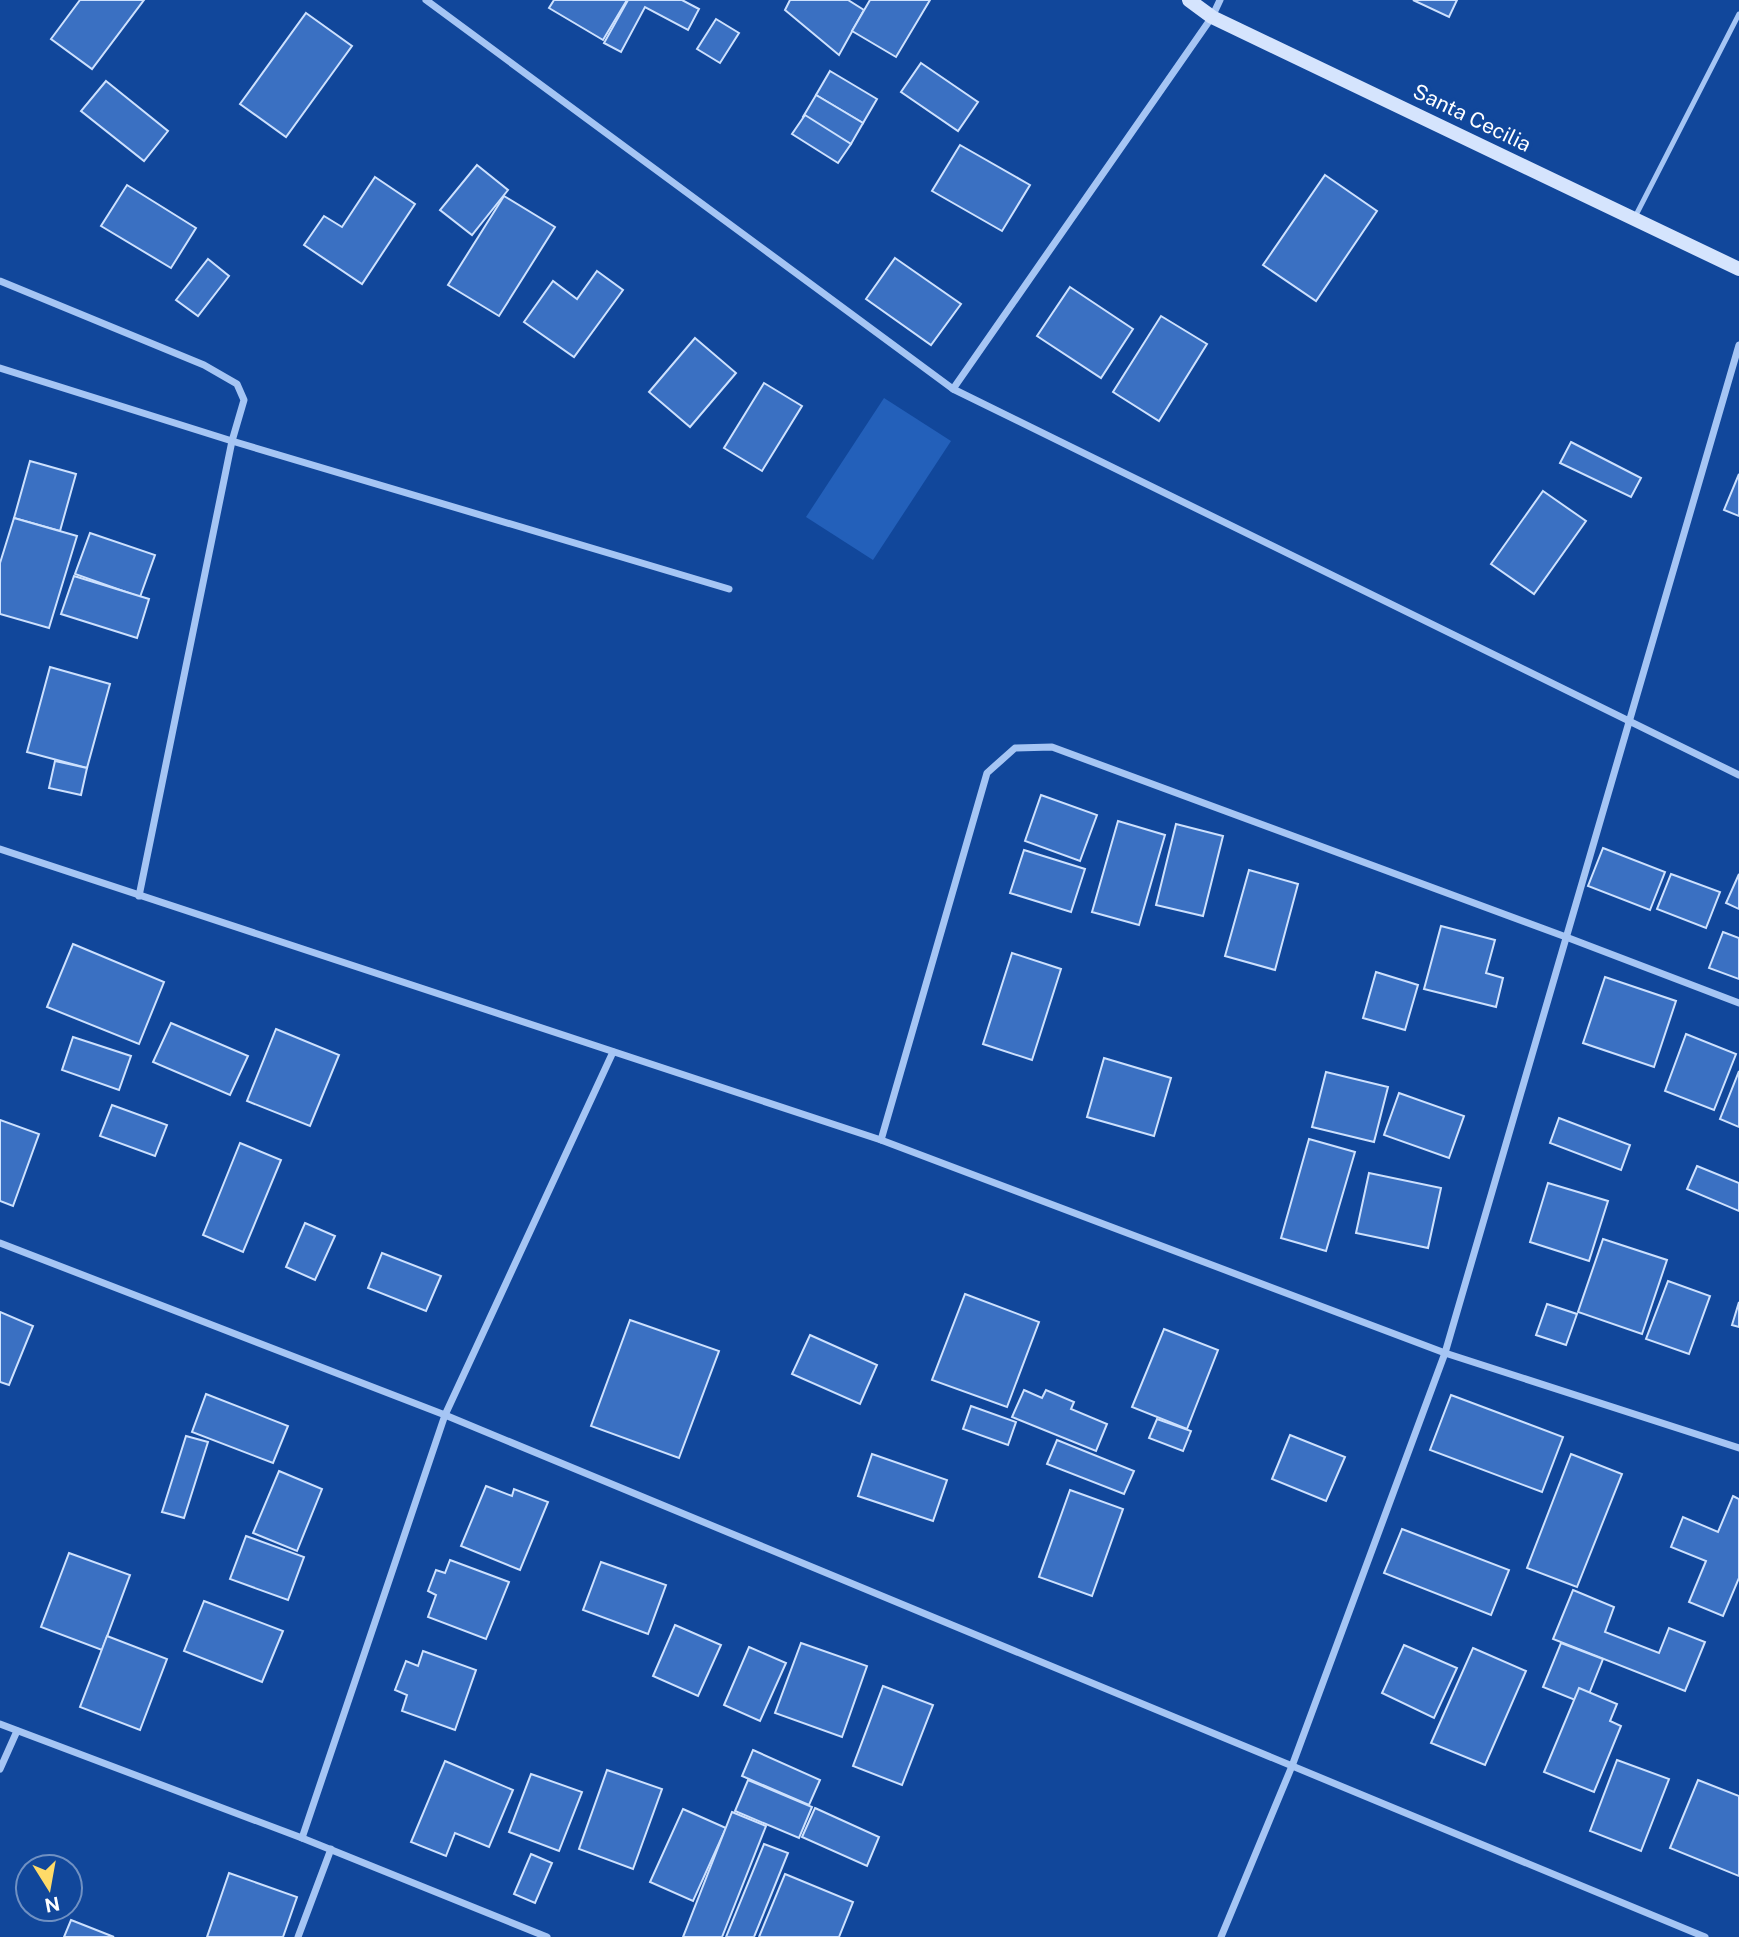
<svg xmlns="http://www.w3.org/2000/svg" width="1739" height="1937" font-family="'Public Sans',sans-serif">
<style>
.green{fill:#2360ba}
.building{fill:#3a70c2;stroke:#cde1fe;stroke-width:2}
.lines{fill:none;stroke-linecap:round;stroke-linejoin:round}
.lane{stroke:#a5c5f4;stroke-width:5}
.street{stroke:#a5c5f4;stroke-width:7}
.secondary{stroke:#d5e4fd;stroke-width:14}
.labels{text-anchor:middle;stroke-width:7;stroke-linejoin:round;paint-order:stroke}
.street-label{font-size:21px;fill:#fff;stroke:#11479b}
</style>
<rect width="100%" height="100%" fill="#11479b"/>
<!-- green -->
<polygon class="green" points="884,398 951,441 873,560 806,517"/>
<!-- building -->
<g class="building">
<polygon points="80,0 144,0 92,69 51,39"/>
<polygon points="554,0 627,0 603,40 549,8"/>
<polygon points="628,0 682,0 699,9 688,30 645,7 621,52 604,43"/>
<polygon points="790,0 848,0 864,10 839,55 785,10"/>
<polygon points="870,0 930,0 896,57 852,31"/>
<polygon points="1413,0 1457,0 1449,17"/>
<polygon points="306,13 352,46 286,137 240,104"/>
<polygon points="716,19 739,33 720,63 697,49"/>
<polygon points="921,63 978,102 958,131 901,92"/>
<polygon points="830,71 877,99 863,123 816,95"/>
<polygon points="106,81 168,131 144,161 81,111"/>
<polygon points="816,95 863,123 851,144 803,117"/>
<polygon points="805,115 851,144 838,163 792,134"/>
<polygon points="960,145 1030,185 1002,231 932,191"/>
<polygon points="477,165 508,190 472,235 440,210"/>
<polygon points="1325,175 1377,211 1316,301 1263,265"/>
<polygon points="375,177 415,204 362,284 304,245 324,216 342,227"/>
<polygon points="127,185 196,228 171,268 101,226"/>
<polygon points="504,196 555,227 499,316 448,285"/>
<polygon points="895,258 961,304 931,345 866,299"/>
<polygon points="208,259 229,276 198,316 176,300"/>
<polygon points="597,271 623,290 574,357 524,322 553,281 577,299"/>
<polygon points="1070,287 1133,329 1101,378 1037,336"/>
<polygon points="1161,316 1207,344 1159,421 1113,392"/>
<polygon points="695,338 736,373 690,427 649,392"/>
<polygon points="764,383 802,406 762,471 724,448"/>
<polygon points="1571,442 1641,478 1631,497 1560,463"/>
<polygon points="30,461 76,474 60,531 14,518"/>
<polygon points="1739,474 1739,516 1724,510"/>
<polygon points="1543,491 1586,521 1534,594 1491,564"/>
<polygon points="14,518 77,536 49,628 0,614 0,563"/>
<polygon points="90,533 155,555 140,597 75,574"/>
<polygon points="74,576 149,599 137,638 61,614"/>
<polygon points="50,667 110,684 87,768 27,752"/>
<polygon points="55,761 87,768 81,795 49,788"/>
<polygon points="1041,795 1097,815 1080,861 1025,841"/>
<polygon points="1118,821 1165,835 1139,925 1092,912"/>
<polygon points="1176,824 1223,836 1203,916 1156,905"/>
<polygon points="1603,848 1665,872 1650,910 1588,886"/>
<polygon points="1024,850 1085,869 1071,912 1010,893"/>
<polygon points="1249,870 1298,884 1275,970 1225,956"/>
<polygon points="1671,874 1720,892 1706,928 1657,909"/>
<polygon points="1739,874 1739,909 1726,903"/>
<polygon points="1441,926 1495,940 1486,973 1503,978 1496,1007 1424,989"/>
<polygon points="1723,932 1739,938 1739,979 1709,968"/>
<polygon points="73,944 164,982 139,1044 47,1007"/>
<polygon points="1012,953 1061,969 1032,1060 983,1044"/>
<polygon points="1376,972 1418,985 1405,1030 1363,1018"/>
<polygon points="1605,977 1676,1001 1654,1067 1583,1043"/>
<polygon points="171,1023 248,1056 230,1095 153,1062"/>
<polygon points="276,1029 339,1055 310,1126 247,1101"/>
<polygon points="1686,1034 1736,1054 1714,1110 1665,1091"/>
<polygon points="73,1037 131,1056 119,1090 62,1070"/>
<polygon points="1104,1058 1171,1078 1154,1136 1087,1117"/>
<polygon points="1739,1071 1739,1127 1720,1119"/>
<polygon points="1326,1072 1388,1087 1374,1142 1312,1127"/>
<polygon points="1399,1093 1464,1116 1449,1158 1384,1135"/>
<polygon points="112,1105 167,1125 155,1156 100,1136"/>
<polygon points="1559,1118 1630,1145 1621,1170 1550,1143"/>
<polygon points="0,1120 39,1134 13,1206 0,1201"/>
<polygon points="1309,1139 1355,1152 1326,1251 1281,1238"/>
<polygon points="240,1143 281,1160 243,1252 203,1235"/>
<polygon points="1697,1166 1739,1183 1739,1211 1687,1189"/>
<polygon points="1369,1173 1441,1188 1428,1248 1356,1233"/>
<polygon points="1548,1183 1608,1201 1589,1261 1530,1242"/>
<polygon points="305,1223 335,1236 315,1280 286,1267"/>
<polygon points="1603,1239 1667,1260 1642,1334 1578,1312"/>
<polygon points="382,1253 441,1276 426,1311 368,1288"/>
<polygon points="1668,1281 1710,1296 1689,1354 1646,1339"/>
<polygon points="965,1294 1039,1322 1007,1407 932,1380"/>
<polygon points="1739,1302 1739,1327 1732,1325"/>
<polygon points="1547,1304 1577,1314 1566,1345 1536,1335"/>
<polygon points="0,1312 33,1326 9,1385 0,1382"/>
<polygon points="630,1320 719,1351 679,1458 591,1426"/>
<polygon points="1164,1329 1218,1350 1187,1429 1132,1407"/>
<polygon points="810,1335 877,1365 860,1404 792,1374"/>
<polygon points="1024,1390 1042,1398 1046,1390 1074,1402 1071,1409 1107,1424 1096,1451 1012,1417"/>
<polygon points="206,1394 288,1426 273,1463 192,1432"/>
<polygon points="1451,1395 1563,1437 1542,1492 1430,1450"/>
<polygon points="971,1406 1016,1422 1008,1445 963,1429"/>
<polygon points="1157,1419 1191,1431 1183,1451 1149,1438"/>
<polygon points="1290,1435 1345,1457 1326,1501 1272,1479"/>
<polygon points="186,1436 208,1442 184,1518 162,1512"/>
<polygon points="1057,1440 1134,1471 1124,1494 1047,1464"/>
<polygon points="872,1454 947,1480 933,1521 858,1496"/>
<polygon points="1571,1454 1622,1474 1577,1587 1527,1568"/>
<polygon points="279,1471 322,1489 297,1551 253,1533"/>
<polygon points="486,1486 512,1496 514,1489 548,1502 520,1570 461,1546"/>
<polygon points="1070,1490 1123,1509 1092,1596 1039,1577"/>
<polygon points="1733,1496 1739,1499 1739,1578 1723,1616 1689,1602 1706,1561 1671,1547 1683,1517 1718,1532"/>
<polygon points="1402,1529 1509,1570 1491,1615 1384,1573"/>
<polygon points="246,1536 304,1557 288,1600 230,1579"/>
<polygon points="69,1553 130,1575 102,1650 41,1627"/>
<polygon points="450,1560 509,1582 486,1639 428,1617 436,1595 428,1591 436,1570 445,1573"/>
<polygon points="601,1562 666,1585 648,1634 583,1610"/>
<polygon points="1573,1590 1614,1607 1605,1632 1659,1653 1669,1628 1705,1642 1685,1691 1553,1639"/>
<polygon points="204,1601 283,1631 262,1682 184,1651"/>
<polygon points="675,1625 721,1645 698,1696 653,1676"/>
<polygon points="107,1636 167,1659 140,1730 80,1707"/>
<polygon points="801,1643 867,1666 842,1737 775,1713"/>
<polygon points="1561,1643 1603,1659 1585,1704 1543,1687"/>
<polygon points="1404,1645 1457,1668 1434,1718 1382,1693"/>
<polygon points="749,1647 786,1663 760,1721 724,1705"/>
<polygon points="1473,1648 1526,1671 1485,1765 1431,1743"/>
<polygon points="423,1651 476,1670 455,1730 402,1711 407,1695 395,1690 406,1661 418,1666"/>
<polygon points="883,1686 933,1705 902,1785 853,1766"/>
<polygon points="1579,1688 1617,1704 1610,1721 1621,1726 1594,1792 1544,1772"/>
<polygon points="753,1750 820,1780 809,1805 742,1776"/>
<polygon points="1617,1760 1669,1779 1641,1851 1590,1831"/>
<polygon points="445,1761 513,1790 489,1847 455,1833 446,1856 411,1842"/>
<polygon points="607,1770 662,1789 633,1869 579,1849"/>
<polygon points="531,1774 582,1792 559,1851 509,1832"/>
<polygon points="748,1780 812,1807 799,1838 735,1811"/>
<polygon points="1698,1780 1739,1796 1739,1876 1670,1848"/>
<polygon points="815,1808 879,1837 867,1866 802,1837"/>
<polygon points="683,1809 726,1828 693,1901 650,1882"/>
<polygon points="732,1812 766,1826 722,1937 683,1937"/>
<polygon points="764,1844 788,1853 754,1937 726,1937"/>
<polygon points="531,1854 552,1863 535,1903 514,1894"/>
<polygon points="229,1873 297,1897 283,1937 207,1937"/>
<polygon points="785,1874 853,1902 839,1937 759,1937"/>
<polygon points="71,1920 114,1937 64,1937"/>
</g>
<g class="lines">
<!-- lane -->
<polyline class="lane" points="1635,217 1739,14"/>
<!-- street -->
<g class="street">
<polyline points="426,0 953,389 1739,775"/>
<polyline points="0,281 204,365 237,384 244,400 232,441 139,896"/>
<polyline points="0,368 232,441 729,589"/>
<polyline points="953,389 1212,17 1220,0"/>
<polyline points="0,849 881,1140 1445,1353 1739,1448"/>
<polyline points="881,1140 987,773 1015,748 1052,747 1566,937 1739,1003"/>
<polyline points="0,1243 445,1415 1705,1937"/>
<polyline points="0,1724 302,1838 547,1937"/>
<polyline points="0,1769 17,1731"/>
<polyline points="302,1838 445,1415 613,1052"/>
<polyline points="298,1937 331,1849"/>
<polyline points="1221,1937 1292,1766 1445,1353 1739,345"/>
</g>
<!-- secondary -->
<polyline class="secondary" points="1189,0 1212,17 1739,269"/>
</g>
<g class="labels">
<!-- street labels -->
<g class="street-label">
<text transform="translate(1472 118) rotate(26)" y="7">Santa Cecilia</text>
</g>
</g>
<!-- north arrow -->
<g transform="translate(49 1888) rotate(169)"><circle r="33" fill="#11479b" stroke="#7091c3" stroke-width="2"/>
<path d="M0-5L12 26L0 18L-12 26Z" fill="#ffdb68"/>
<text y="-10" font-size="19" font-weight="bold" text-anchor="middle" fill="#ffffff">N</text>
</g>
</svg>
